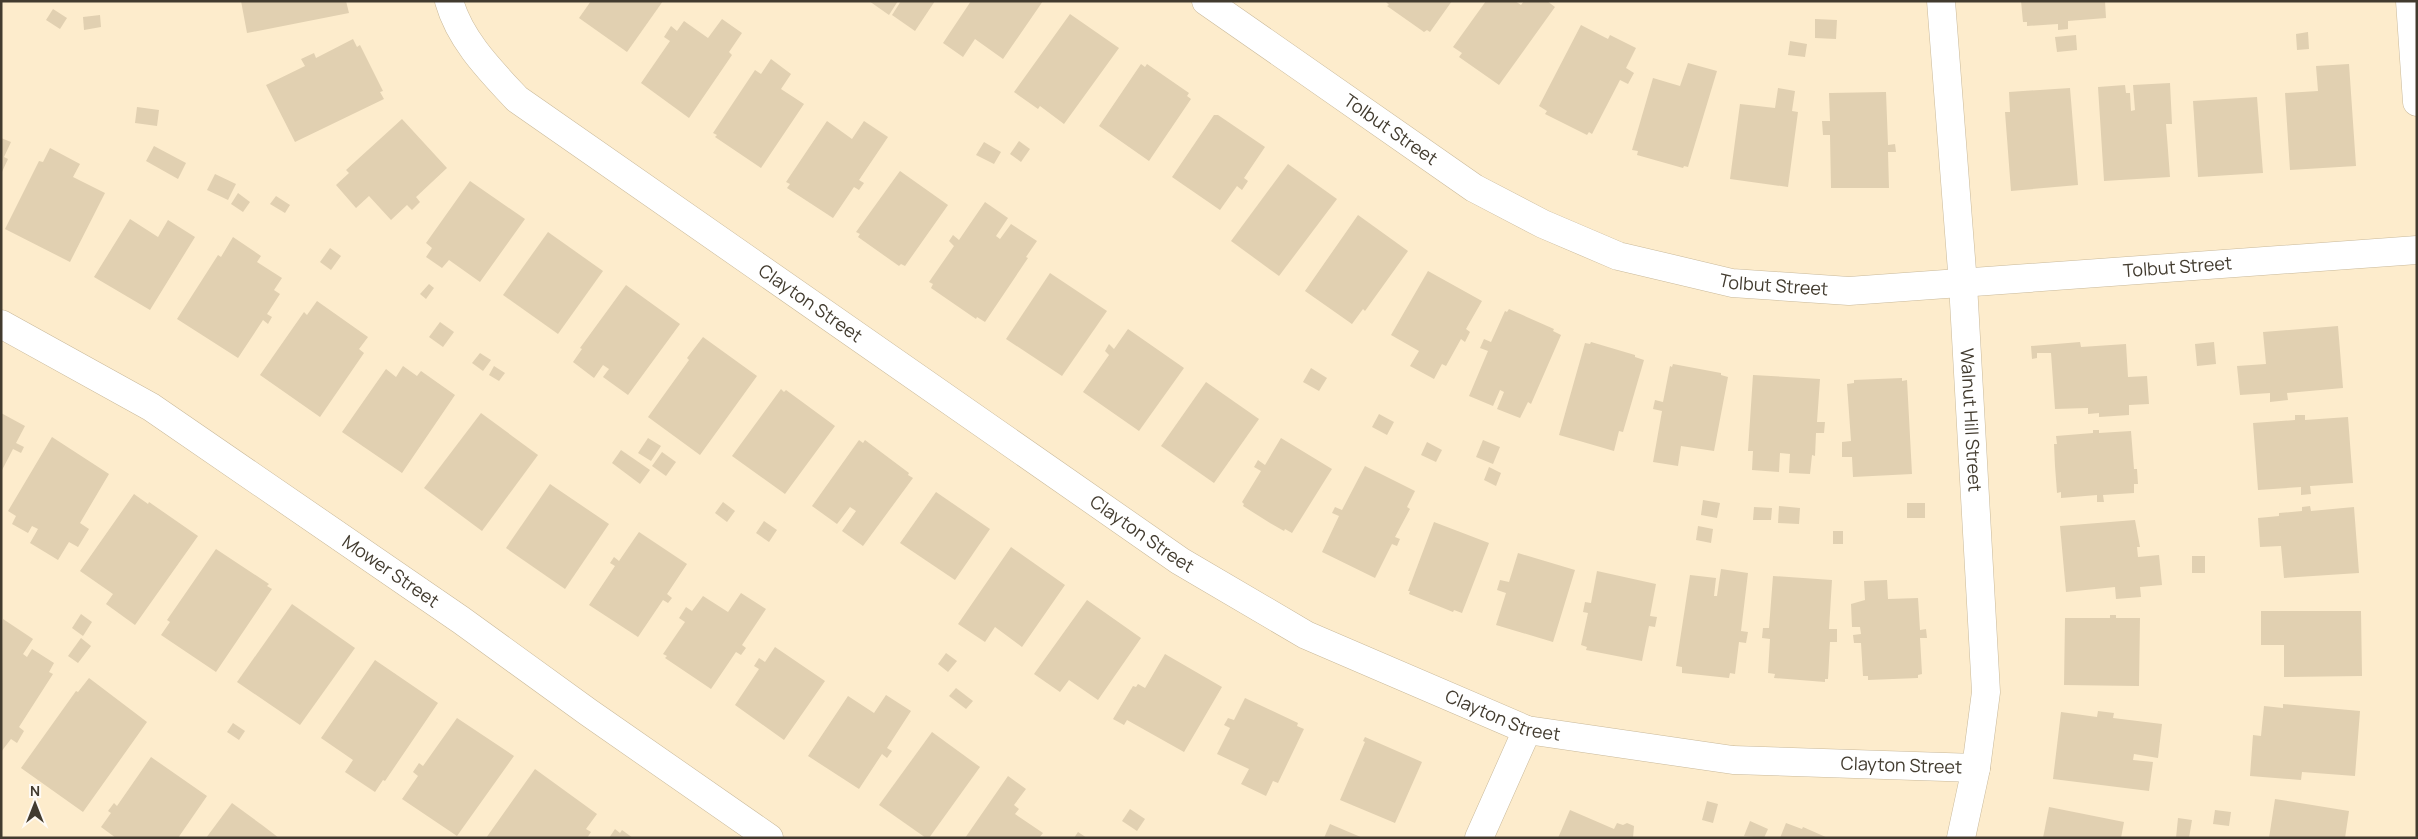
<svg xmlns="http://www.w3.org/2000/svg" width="2418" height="839" font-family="Manrope,sans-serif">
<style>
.building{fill:#e1d0b1}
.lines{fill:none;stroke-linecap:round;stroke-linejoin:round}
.minor-casing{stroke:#c9b99a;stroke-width:29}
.minor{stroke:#fff;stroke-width:28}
.labels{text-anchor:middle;stroke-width:4;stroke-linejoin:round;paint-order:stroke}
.street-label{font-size:18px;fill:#423b2f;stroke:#fefaf4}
</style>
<rect width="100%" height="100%" fill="#fdeccc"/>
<!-- building -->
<g class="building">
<polygon points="241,1 346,1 349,13 247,33"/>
<polygon points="591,1 663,1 627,52 579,18"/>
<polygon points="869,1 898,1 889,15"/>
<polygon points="901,1 935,1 915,31 892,15"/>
<polygon points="971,1 1043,1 1003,59 975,39 963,57 943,43"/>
<polygon points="1385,1 1452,1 1430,32 1427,30 1424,32 1387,6 1389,5"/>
<polygon points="1486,1 1515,1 1521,5 1524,1 1547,1 1555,7 1499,85 1459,57 1462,53 1453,47"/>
<polygon points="2021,1 2105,1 2106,18 2068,21 2068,29 2058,30 2058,24 2027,26 2027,22 2023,22"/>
<polygon points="53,9 67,18 60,29 46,20"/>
<polygon points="1070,14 1119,48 1064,124 1040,106 1038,109 1014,92"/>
<polygon points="100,15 101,27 84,30 83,17"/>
<polygon points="722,19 742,33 729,52 732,55 689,118 641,83 670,41 664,37 671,26 677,31 684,21 708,38"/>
<polygon points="1815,19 1837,20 1836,39 1815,38"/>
<polygon points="1581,25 1608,39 1610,35 1636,48 1626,68 1634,73 1628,84 1620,80 1592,134 1589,132 1587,135 1545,114 1547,111 1539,106"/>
<polygon points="2308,32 2309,49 2297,50 2296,34"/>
<polygon points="2076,35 2077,50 2057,52 2055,37"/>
<polygon points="353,39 357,47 360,45 383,91 380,92 384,99 295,142 266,85 305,66 301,59 314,53 316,58"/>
<polygon points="1790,41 1807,44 1805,57 1788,55"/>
<polygon points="771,59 791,74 781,89 804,104 761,168 715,137 717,135 713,133 755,70 761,74"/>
<polygon points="1688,63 1717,71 1688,167 1684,166 1683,168 1637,155 1638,151 1632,150 1653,78 1680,86"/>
<polygon points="1141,64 1145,67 1147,64 1189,93 1187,96 1191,99 1149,161 1099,126"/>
<polygon points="2349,64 2356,166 2290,170 2285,93 2318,91 2316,66"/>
<polygon points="2170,83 2172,124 2166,124 2170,177 2104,181 2098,87 2125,85 2126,93 2130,93 2131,111 2135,110 2133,85"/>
<polygon points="1778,88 1795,91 1792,111 1798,112 1788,187 1730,179 1740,104 1775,108"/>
<polygon points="2070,88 2078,185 2011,191 2005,112 2010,112 2009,92"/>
<polygon points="1886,92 1888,145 1895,144 1896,152 1888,152 1889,188 1831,188 1830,135 1823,135 1822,121 1830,121 1829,93"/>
<polygon points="2257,97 2263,173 2198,177 2193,101"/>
<polygon points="137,107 159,110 157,126 135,123"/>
<polygon points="1214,115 1218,115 1265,147 1244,178 1248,181 1242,190 1237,186 1220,210 1172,177"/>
<polygon points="402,119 447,168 416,197 420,202 412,210 407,205 391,220 369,196 356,208 336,185 349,173 346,170"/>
<polygon points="827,121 852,139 864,121 888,137 859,180 864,183 859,190 854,187 833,218 787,188 790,184 786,182"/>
<polygon points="1,138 11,142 4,157 8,159 1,174"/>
<polygon points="1019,141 1030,149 1021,162 1010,154"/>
<polygon points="984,142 1001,152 994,164 976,155"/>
<polygon points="154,146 186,163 178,179 146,161"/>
<polygon points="50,148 80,164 73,177 105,193 70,262 5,229 39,161 43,162"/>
<polygon points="1288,164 1337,199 1279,276 1231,241"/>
<polygon points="900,171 948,205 905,266 901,264 899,266 858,237 860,234 856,232"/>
<polygon points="215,174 236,184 228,200 207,190"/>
<polygon points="470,181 525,219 480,282 449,260 442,268 426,257 432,248 426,243"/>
<polygon points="238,193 250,202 243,212 231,204"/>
<polygon points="276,196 290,205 285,213 270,204"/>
<polygon points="985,202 1008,218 996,236 1000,239 1011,224 1037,241 1026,257 1028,258 985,322 977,317 976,319 931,288 933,284 929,282 954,246 949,241 953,235 959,240"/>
<polygon points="1358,215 1408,251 1365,311 1363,309 1352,324 1305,291"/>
<polygon points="130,219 158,237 168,220 195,237 150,310 94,277"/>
<polygon points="548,232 603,271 558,334 503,295"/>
<polygon points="233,237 261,256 257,262 282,278 274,290 280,294 267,314 272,317 268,324 263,320 238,358 177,319 218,255 221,257"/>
<polygon points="330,248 341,256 331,270 320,262"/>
<polygon points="1428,271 1482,301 1466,329 1470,332 1465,342 1461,339 1446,366 1442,364 1434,379 1410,366 1419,351 1391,335"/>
<polygon points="1050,273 1107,311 1062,376 1006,339"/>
<polygon points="429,284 434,288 426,299 420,294"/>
<polygon points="626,285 680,324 628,395 603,377 609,369 603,365 594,378 573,362 582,349 580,348"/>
<polygon points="317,301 368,337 359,349 364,353 320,417 260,375 304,312 307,315"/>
<polygon points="1509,309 1554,329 1553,331 1561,335 1531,404 1528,402 1520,418 1497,409 1504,392 1500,390 1493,406 1469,396 1488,351 1480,348 1484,339 1491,342 1505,311 1507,312"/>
<polygon points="440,322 454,332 443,347 429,337"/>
<polygon points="2338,326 2343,388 2287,393 2288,400 2270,402 2270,393 2240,395 2237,366 2266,364 2263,332"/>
<polygon points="1128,329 1184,368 1139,431 1083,392 1109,355 1105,351 1109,344 1114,349"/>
<polygon points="703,337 757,376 700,455 648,417 689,360 687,358"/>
<polygon points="1591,342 1635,355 1635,357 1644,360 1623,432 1619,431 1614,451 1559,435 1585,343 1590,344"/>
<polygon points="2080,342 2081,347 2126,344 2128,377 2147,376 2149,404 2129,405 2129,415 2099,417 2099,413 2088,414 2088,408 2055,409 2051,353 2037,353 2037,358 2032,359 2031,346"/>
<polygon points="2214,342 2216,364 2197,366 2195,344"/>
<polygon points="480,353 491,360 483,371 472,363"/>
<polygon points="1673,364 1721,373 1721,375 1728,377 1714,451 1681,446 1678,466 1653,462 1662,411 1653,409 1655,400 1663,402 1670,366 1672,367"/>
<polygon points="403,366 417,376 421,371 455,395 402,473 342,432 386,369 396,377"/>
<polygon points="494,366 505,373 499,381 489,375"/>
<polygon points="1311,368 1327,378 1319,391 1303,382"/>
<polygon points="1753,375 1820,379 1817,422 1825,422 1824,433 1816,433 1815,456 1812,455 1810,474 1789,473 1790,454 1780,453 1779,472 1752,470 1753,451 1748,451"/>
<polygon points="1902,378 1902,381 1907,380 1912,474 1853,477 1852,457 1842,457 1842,442 1851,441 1847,384 1854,383 1854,380"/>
<polygon points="1206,382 1259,419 1214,483 1161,446"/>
<polygon points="781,389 784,392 786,390 835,426 785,494 732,456"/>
<polygon points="1,413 25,426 16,443 24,447 21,453 13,449 1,472"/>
<polygon points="481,413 538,455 482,531 424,488"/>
<polygon points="1379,414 1394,422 1387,435 1372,427"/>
<polygon points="2295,415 2305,415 2305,420 2348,417 2353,483 2310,486 2311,494 2301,495 2301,487 2258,490 2253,423 2295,420"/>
<polygon points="2093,430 2099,430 2099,433 2131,431 2134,469 2137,469 2138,484 2134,484 2134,493 2103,495 2104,502 2097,502 2097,495 2061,498 2061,492 2057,493 2055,466 2054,444 2057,444 2056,436 2093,433"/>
<polygon points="52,437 109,474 80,523 89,529 78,547 69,542 58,560 30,543 38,529 32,526 28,533 12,524 16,516 8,511"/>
<polygon points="648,438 661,446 651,461 638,453"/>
<polygon points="1281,438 1332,469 1292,533 1285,529 1284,531 1270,523 1243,506 1244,504 1242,502 1261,471 1254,467 1258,460 1265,465"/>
<polygon points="859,440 863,443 865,440 909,473 908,475 913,478 863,546 842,531 856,511 850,507 837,524 812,506"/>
<polygon points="1483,440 1500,447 1493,464 1476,457"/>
<polygon points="1427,442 1442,450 1436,462 1421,455"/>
<polygon points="621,450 650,470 640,484 612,463"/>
<polygon points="662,452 676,462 666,476 652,466"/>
<polygon points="1365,466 1415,491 1407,507 1410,509 1395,537 1400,539 1397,546 1392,544 1375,578 1322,552 1339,516 1332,513 1335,507 1342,510"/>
<polygon points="1489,467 1501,473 1496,486 1484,480"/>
<polygon points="550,484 609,524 565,589 506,548"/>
<polygon points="936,492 990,529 955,580 900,543"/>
<polygon points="134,494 148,504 149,502 198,536 135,625 106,604 113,594 80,571"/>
<polygon points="1703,500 1720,503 1717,518 1701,515"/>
<polygon points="723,502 735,511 727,522 715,513"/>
<rect x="1907" y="503" width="18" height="15"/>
<polygon points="1779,506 1800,508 1799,524 1778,523"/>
<polygon points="2310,506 2311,511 2354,507 2359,573 2284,578 2281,546 2260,547 2258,518 2279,516 2279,513 2302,511 2302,507"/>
<polygon points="1754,507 1772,508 1771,520 1753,520"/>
<polygon points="2135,520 2140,547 2137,547 2138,557 2159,555 2162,585 2140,587 2141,597 2116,599 2115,587 2066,592 2060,526"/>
<polygon points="764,521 777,530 769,542 756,533"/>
<polygon points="1434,522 1489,543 1462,613 1454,610 1453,612 1409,594 1410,591 1408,591"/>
<polygon points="1698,526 1713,529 1711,543 1696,540"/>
<rect x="1833" y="531" width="10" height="13"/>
<polygon points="639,532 687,564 667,594 672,598 668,603 663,600 638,637 589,605 615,566 610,563 614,557 619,561"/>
<polygon points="1011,547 1065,585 1022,647 995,627 985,642 958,624"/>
<polygon points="216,549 269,584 267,586 272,589 216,672 161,635 170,622 167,620"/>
<polygon points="1518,553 1575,570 1553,642 1496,625 1506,593 1497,590 1500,580 1509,582"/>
<rect x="2192" y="556" width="13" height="17"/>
<polygon points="1721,569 1748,573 1741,631 1748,632 1746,643 1739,642 1735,674 1730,673 1729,678 1682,673 1682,667 1676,666 1690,575 1716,578 1714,596 1717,596"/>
<polygon points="1597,571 1656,584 1650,616 1657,617 1655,627 1649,626 1642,661 1586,650 1587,647 1581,645 1588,613 1583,612 1585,602 1591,603"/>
<polygon points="1773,576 1832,580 1829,629 1837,629 1837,642 1830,642 1828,679 1825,679 1825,682 1774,678 1775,674 1768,673 1770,639 1762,638 1763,628 1769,628"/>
<polygon points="1887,580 1888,599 1918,598 1920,630 1926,629 1927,638 1920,638 1922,674 1918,675 1918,678 1868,680 1868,676 1863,676 1861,643 1854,643 1853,635 1861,634 1860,627 1852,627 1851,604 1865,600 1864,581"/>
<polygon points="741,593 766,609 742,645 746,648 741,655 736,652 711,689 665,658 667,656 663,654 685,622 679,618 686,607 692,611 703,596 728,612"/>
<polygon points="1087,600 1141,638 1098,700 1069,680 1060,692 1034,674"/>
<polygon points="292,604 355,648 300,725 237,682"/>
<polygon points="2261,611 2361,611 2362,676 2284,677 2284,645 2261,645"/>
<polygon points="81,614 92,622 83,636 72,628"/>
<polygon points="2110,615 2116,615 2116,618 2140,618 2139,686 2064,685 2065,618 2110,618"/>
<polygon points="3,619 33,639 23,654 27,657 32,649 54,663 49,672 53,674 19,727 24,731 17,743 11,739 1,752"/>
<polygon points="81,638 91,646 78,663 68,656"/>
<polygon points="775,647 825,681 784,740 735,705 759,669 754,666 759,658 765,662"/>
<polygon points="946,653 957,661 948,672 938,664"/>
<polygon points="1165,654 1222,687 1184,752 1127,720 1124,725 1113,719 1133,686 1136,687 1138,684 1145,688"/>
<polygon points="375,660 438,703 385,781 383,780 375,792 345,772 353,760 321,738"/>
<polygon points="89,678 147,722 83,812 21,768 76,691 78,692"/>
<polygon points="956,688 973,701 966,709 949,696"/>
<polygon points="886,695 911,711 887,748 892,751 887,758 882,754 859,789 808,756 848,696 874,713"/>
<polygon points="1245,698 1298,723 1297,726 1304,729 1278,783 1273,781 1266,796 1241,784 1249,769 1217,754 1230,728 1224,725 1228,718 1234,720"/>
<polygon points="2283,704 2360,711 2355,776 2302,772 2301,780 2250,776 2253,735 2261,736 2264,706 2283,708"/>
<polygon points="2098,711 2114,713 2113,718 2162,724 2158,758 2134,754 2133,760 2153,762 2149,791 2053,779 2061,712 2097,717"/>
<polygon points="457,718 514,756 457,836 402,799 418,776 413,772 419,763 423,766"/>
<polygon points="233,723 245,731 239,740 227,732"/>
<polygon points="932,732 980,767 929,838 926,838 879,805"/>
<polygon points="1365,737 1422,762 1395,823 1340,800 1365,742 1363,741"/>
<polygon points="151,757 207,796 178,838 116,838 101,827 111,813 108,811 114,803 117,806"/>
<polygon points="535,769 597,814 586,829 591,832 587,838 486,838"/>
<polygon points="1008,776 1026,789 1014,805 1019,809 1015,814 1043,833 1039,838 965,838"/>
<polygon points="2275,799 2349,811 2345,838 2269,838"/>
<polygon points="1707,801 1718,804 1713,823 1702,820"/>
<polygon points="232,803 262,825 279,838 206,838"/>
<polygon points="2049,807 2124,822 2121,838 2043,838"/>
<polygon points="1130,809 1145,819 1137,831 1122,821"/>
<polygon points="1570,810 1614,829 1617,823 1623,825 1627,823 1634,826 1633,838 1558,838"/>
<polygon points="2215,810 2231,812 2229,826 2213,824"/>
<polygon points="2178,818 2192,820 2189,838 2176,838"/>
<polygon points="1750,821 1768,829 1764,838 1744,836"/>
<polygon points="1786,823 1802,829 1803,827 1828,838 1780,838"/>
<polygon points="1330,824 1363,838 1324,838"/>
<polygon points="615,829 620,833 622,830 633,838 609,838"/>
<polygon points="1078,832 1087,838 1074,838"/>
</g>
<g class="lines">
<!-- minor casing -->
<g class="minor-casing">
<g id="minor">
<path id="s1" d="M 449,1 C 460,40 490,70 517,99 L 1180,561 L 1306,635 L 1527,730 L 1733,760 L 1976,768"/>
<path id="s2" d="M 1206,1 L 1474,188 L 1543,224 L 1618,256 L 1732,283 L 1849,291 L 2417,250"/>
<path id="s3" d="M 1941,1 L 1963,284 L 1986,692 L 1976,768 L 1961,838"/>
<polyline points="2410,1 2417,102"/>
<path id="s4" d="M 1,324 L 151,407 L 461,620 L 588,712 L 769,838"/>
<polyline points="1479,838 1527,730"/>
</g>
</g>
<!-- minor -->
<use href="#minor" class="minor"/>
</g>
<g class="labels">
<!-- street labels -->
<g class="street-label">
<text dy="6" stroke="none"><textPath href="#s2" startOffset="225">Tolbut Street</textPath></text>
<text dy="6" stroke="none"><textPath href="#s2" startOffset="1050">Tolbut Street</textPath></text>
<text dy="6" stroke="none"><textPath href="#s2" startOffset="645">Tolbut Street</textPath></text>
<text dy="6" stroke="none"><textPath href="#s1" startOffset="478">Clayton Street</textPath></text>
<text dy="6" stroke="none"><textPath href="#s3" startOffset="420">Walnut Hill Street</textPath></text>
<text dy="6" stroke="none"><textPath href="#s1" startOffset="882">Clayton Street</textPath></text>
<text dy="6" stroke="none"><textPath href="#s4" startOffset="462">Mower Street</textPath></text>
<text dy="6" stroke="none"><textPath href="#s1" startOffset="1288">Clayton Street</textPath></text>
<text dy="6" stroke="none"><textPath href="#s1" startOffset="1692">Clayton Street</textPath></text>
</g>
</g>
<!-- border -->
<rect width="2418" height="839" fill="none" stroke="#423b2f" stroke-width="5"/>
<!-- north arrow -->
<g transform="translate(35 804)" stroke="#fefaf4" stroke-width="4" paint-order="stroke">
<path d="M0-4L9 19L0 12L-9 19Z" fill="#423b2f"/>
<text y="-8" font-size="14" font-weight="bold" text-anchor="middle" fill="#423b2f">N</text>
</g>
</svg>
